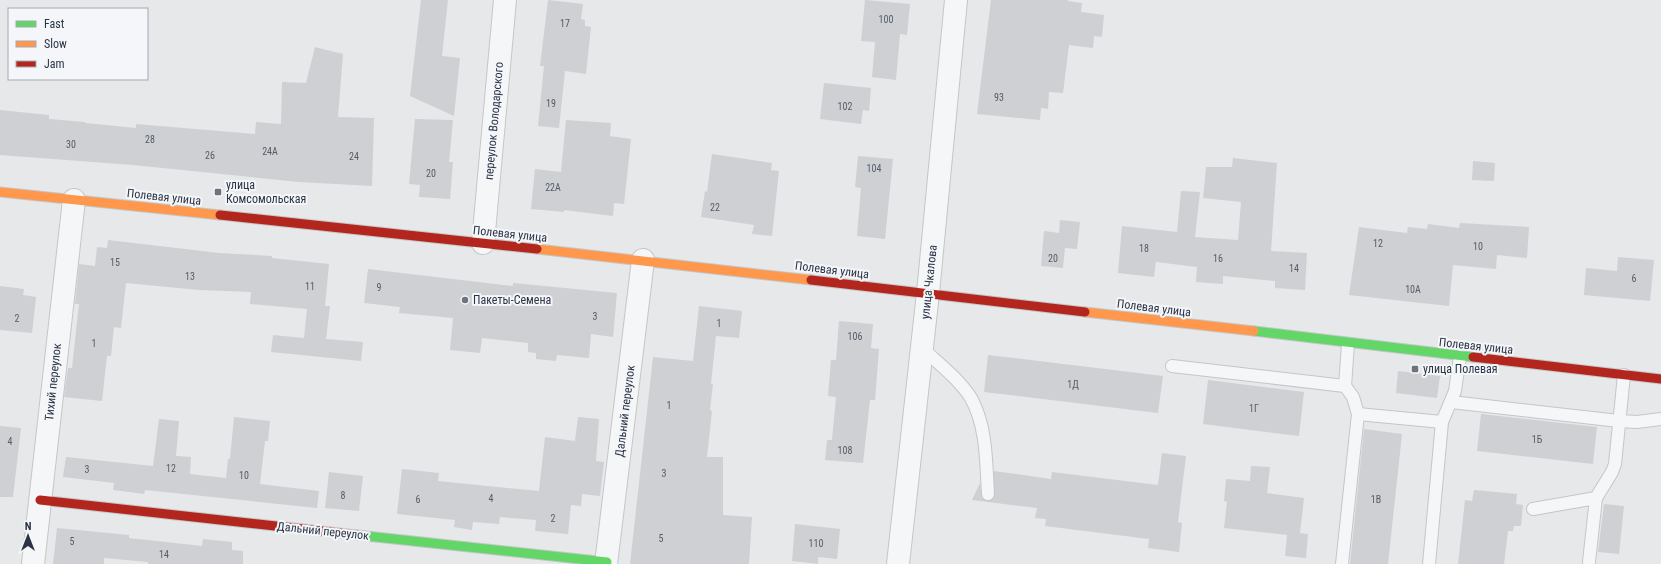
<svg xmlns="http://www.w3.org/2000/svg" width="1661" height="564" font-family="'Roboto Condensed',sans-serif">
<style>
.building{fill:#ced0d3}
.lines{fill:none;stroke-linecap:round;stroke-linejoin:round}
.lane-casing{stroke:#c4c6c8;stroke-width:14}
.street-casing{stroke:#c4c6c8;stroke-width:24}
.fast-casing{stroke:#c4c6c8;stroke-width:11}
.slow-casing{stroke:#c4c6c8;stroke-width:11}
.jam-casing{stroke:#c4c6c8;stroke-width:11}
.lane{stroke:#f5f6f7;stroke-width:12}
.street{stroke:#f5f6f7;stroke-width:22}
.fast{stroke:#63d668;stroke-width:9}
.slow{stroke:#ff974d;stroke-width:9}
.jam{stroke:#b3261e;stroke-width:9}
.poi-dot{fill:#6c737f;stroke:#f4f6f9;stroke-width:1.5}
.labels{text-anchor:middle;stroke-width:4;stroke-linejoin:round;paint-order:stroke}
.number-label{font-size:10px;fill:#545c69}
.street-label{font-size:12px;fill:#2b3445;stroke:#f4f6f9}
.poi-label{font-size:12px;fill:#2b3445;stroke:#f4f6f9;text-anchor:start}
</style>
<rect width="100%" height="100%" fill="#e6e8ea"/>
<!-- building -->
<g class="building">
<polygon points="421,0 448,0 442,56 460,58 454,116 410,96"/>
<polygon points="548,0 583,4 581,19 585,20 585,26 591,27 586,74 565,71 559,128 538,126 544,66 540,66"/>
<polygon points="865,0 910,4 907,35 900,34 896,80 872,77 875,42 861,41"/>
<polygon points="991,0 1068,0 1068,1 1082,3 1081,12 1104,15 1102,37 1094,36 1093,48 1069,45 1063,93 1049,92 1048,109 1041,108 1040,120 977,114"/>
<polygon points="315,47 343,54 338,117 374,118 372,186 299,182 133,165 0,155 0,110 49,115 49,119 85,122 85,123 136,128 136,124 255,134 256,122 281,124 282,82 306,83"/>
<polygon points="824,83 871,88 869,111 863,110 861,124 820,119"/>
<polygon points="415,119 453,120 449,162 453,162 450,199 419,197 420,185 409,184"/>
<polygon points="566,120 611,123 610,136 631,139 624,204 614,203 613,216 564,210 564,212 531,209 535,169 561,172"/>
<polygon points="712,154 772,163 771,170 779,171 772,236 752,234 754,225 701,217 705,191 707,192"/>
<polygon points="858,156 893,159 885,239 857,236 861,188 855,187"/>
<polygon points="1233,158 1277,163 1271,251 1307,253 1305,290 1275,288 1275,281 1223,276 1223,284 1196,282 1197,267 1156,262 1154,277 1118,273 1122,226 1177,232 1181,191 1200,192 1195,237 1238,240 1241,202 1203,198 1206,167 1232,167"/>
<polygon points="1473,161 1495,163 1494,181 1472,180"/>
<polygon points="1060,220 1080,222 1077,249 1065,248 1063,268 1041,266 1044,231 1059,233"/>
<polygon points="1460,223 1529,227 1527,258 1497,255 1496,269 1453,265 1449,306 1349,295 1359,227 1407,233 1408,227 1427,229 1428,224 1459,228"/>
<polygon points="108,240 219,253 272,256 272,258 329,264 325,306 330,306 326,339 363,342 361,361 271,352 273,335 304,338 307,309 250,304 251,292 199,290 126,283 121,328 114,327 111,356 107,356 102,401 64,397 68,368 72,368 79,304 75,304 79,264 95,266 97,247 107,248"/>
<polygon points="1618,257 1654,260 1650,301 1584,295 1586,268 1617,271"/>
<polygon points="368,269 513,286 513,283 617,293 613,337 591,334 589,358 557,355 556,361 536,359 536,353 528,352 528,343 482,338 480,353 450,350 453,318 399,313 400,307 364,303"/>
<polygon points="0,286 24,289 23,295 36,297 32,333 0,330"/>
<polygon points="699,306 742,311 739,338 716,336 711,384 713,384 710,410 712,411 707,457 723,457 723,515 752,517 749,564 630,564 653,357 693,361"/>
<polygon points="839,321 873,324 871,348 879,349 875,400 870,400 863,463 825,460 827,440 832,440 836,397 828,396 831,360 836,360"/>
<polygon points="988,355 1163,376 1158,413 984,392"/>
<polygon points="1398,371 1440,376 1437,398 1396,393"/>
<polygon points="1208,380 1304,392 1299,436 1203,424"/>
<polygon points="1481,414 1597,427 1593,464 1477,451"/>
<polygon points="234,417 270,421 268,441 265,441 260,484 319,491 317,508 145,490 144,494 113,490 114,483 63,477 66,457 153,466 159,419 179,421 176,456 191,457 190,474 226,478 228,459 230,459"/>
<polygon points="578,417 599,419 596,461 604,462 600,496 582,494 581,506 571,505 568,534 535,531 536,520 500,517 499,524 473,522 472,530 454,527 455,520 397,514 402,469 439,473 438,481 539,491 545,437 575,441"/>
<polygon points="0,426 21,428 13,497 0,497"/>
<polygon points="1364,429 1402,434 1388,564 1350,564"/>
<polygon points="1162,453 1186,456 1178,522 1182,523 1179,552 1148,548 1149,539 1045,526 1046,519 1035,518 1037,508 972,500 980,483 982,498 989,501 994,498 994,471 1051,479 1052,472 1158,485"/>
<polygon points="1251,466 1270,467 1267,493 1304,498 1300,533 1308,534 1306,558 1285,556 1287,535 1224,528 1227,502 1224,501 1226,479 1250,481"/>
<polygon points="329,472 363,476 359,511 325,508"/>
<polygon points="1474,490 1517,494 1516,504 1523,505 1521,526 1514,526 1513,531 1508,531 1504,564 1458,564 1465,500 1472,501"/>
<polygon points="1604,504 1624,506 1619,554 1598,552"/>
<polygon points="795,524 840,529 837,559 818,557 818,564 792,561"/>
<polygon points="57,528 129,535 129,538 202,546 203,539 232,542 232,550 243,551 243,564 148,564 148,562 104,558 104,564 53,564"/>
</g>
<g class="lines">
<!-- lane casing -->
<g class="lane-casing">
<g id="lane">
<path d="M 922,348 C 938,363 959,379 971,398 C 987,427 986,462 988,494"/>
<polyline points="1172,366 1345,386"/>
<polyline points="1451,402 1619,421 1637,422 1661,419"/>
<polyline points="1358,414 1442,422"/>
<polyline points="1533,509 1596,498"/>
<polyline points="1589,562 1596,498 1612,472 1615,464 1624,375"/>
<polyline points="1342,564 1358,414 1353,397 1345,386 1348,344"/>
<polyline points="1429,564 1442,422 1455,391 1460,356"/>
</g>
</g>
<!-- street casing -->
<g class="street-casing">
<g id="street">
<polyline points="483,243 505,0"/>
<polyline points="33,564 74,200"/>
<polyline points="606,564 643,260"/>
<polyline points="898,564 928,293 956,0"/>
</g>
</g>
<!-- fast casing -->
<g class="fast-casing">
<g id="fast">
<polyline points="1254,331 1473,357"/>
<polyline points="357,535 607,562"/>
</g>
</g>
<!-- slow casing -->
<g class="slow-casing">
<g id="slow">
<polyline points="0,192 220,215"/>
<polyline points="537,249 811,280"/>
<polyline points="1085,312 1254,331"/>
</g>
</g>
<!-- jam casing -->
<g class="jam-casing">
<g id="jam">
<polyline points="220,215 537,249"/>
<polyline points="811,280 1085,312"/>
<polyline points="1473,357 1661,379"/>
<polyline points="40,500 357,535"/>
</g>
</g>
<!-- lane -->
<use href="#lane" class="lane"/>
<!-- street -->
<use href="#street" class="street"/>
<!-- fast -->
<use href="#fast" class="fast"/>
<!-- slow -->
<use href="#slow" class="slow"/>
<!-- jam -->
<use href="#jam" class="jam"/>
</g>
<!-- markers -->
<g class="poi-dot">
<rect x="214" y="188" width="8" height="8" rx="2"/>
<circle cx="465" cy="300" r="4"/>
<rect x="1411" y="365" width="8" height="8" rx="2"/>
</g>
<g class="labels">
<!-- number labels -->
<g class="number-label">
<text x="886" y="23">100</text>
<text x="565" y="27">17</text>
<text x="999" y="101">93</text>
<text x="551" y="107">19</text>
<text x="845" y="110">102</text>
<text x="150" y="143">28</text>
<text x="71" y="148">30</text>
<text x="270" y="155">24А</text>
<text x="210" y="159">26</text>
<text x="354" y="160">24</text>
<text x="874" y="172">104</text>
<text x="431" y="177">20</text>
<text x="553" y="191">22А</text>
<text x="715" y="211">22</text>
<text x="1378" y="247">12</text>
<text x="1478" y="250">10</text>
<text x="1144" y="252">18</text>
<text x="1053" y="262">20</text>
<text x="1218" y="262">16</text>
<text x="115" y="266">15</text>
<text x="1294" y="272">14</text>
<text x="190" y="280">13</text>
<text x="1634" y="282">6</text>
<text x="310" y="290">11</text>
<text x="379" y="291">9</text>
<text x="1413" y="293">10А</text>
<text x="595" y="320">3</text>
<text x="17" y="322">2</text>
<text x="719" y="327">1</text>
<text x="855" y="340">106</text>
<text x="94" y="347">1</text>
<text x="1073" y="388">1Д</text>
<text x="669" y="409">1</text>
<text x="1254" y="412">1Г</text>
<text x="1537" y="443">1Б</text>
<text x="10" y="445">4</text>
<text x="845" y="454">108</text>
<text x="171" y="472">12</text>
<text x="87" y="473">3</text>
<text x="664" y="477">3</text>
<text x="244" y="479">10</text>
<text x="343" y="499">8</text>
<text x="491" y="502">4</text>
<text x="418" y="503">6</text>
<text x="1376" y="503">1В</text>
<text x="553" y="522">2</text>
<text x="661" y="542">5</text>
<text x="72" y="545">5</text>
<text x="816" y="547">110</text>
<text x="164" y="558">14</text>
</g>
<!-- street labels -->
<g class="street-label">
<text transform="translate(494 121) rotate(-85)" y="4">переулок Володарского</text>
<text transform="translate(164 197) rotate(6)" y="4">Полевая улица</text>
<text transform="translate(510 234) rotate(6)" y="4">Полевая улица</text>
<text transform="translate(832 270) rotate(7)" y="4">Полевая улица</text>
<text transform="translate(929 282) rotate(-84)" y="4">улица Чкалова</text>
<text transform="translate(1154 308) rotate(7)" y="4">Полевая улица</text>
<text transform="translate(1476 346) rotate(6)" y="4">Полевая улица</text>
<text transform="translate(53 382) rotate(-84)" y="4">Тихий переулок</text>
<text transform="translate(625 411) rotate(-83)" y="4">Дальний переулок</text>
<text transform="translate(323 531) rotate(6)" y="4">Дальний переулок</text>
</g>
<!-- poi labels -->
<g class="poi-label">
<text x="226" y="189">улица<tspan x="226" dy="14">Комсомольская</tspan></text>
<text x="473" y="304">Пакеты-Семена</text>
<text x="1423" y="373">улица Полевая</text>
</g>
</g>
<!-- legend -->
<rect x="8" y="8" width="140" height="72" fill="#f4f6f9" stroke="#a4a8b1"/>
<rect x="16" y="21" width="20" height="6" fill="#63d668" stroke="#a4a8b1"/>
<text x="44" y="28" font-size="12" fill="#2b3445">Fast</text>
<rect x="16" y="41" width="20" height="6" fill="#ff974d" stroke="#a4a8b1"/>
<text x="44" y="48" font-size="12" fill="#2b3445">Slow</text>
<rect x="16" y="61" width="20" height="6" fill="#b3261e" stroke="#a4a8b1"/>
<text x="44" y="68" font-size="12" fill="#2b3445">Jam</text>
<!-- north arrow -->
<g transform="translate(28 536)" stroke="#f4f6f9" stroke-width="3" paint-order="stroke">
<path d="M0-3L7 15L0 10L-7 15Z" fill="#2b3445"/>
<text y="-6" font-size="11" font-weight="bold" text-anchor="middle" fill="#2b3445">N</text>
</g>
</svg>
